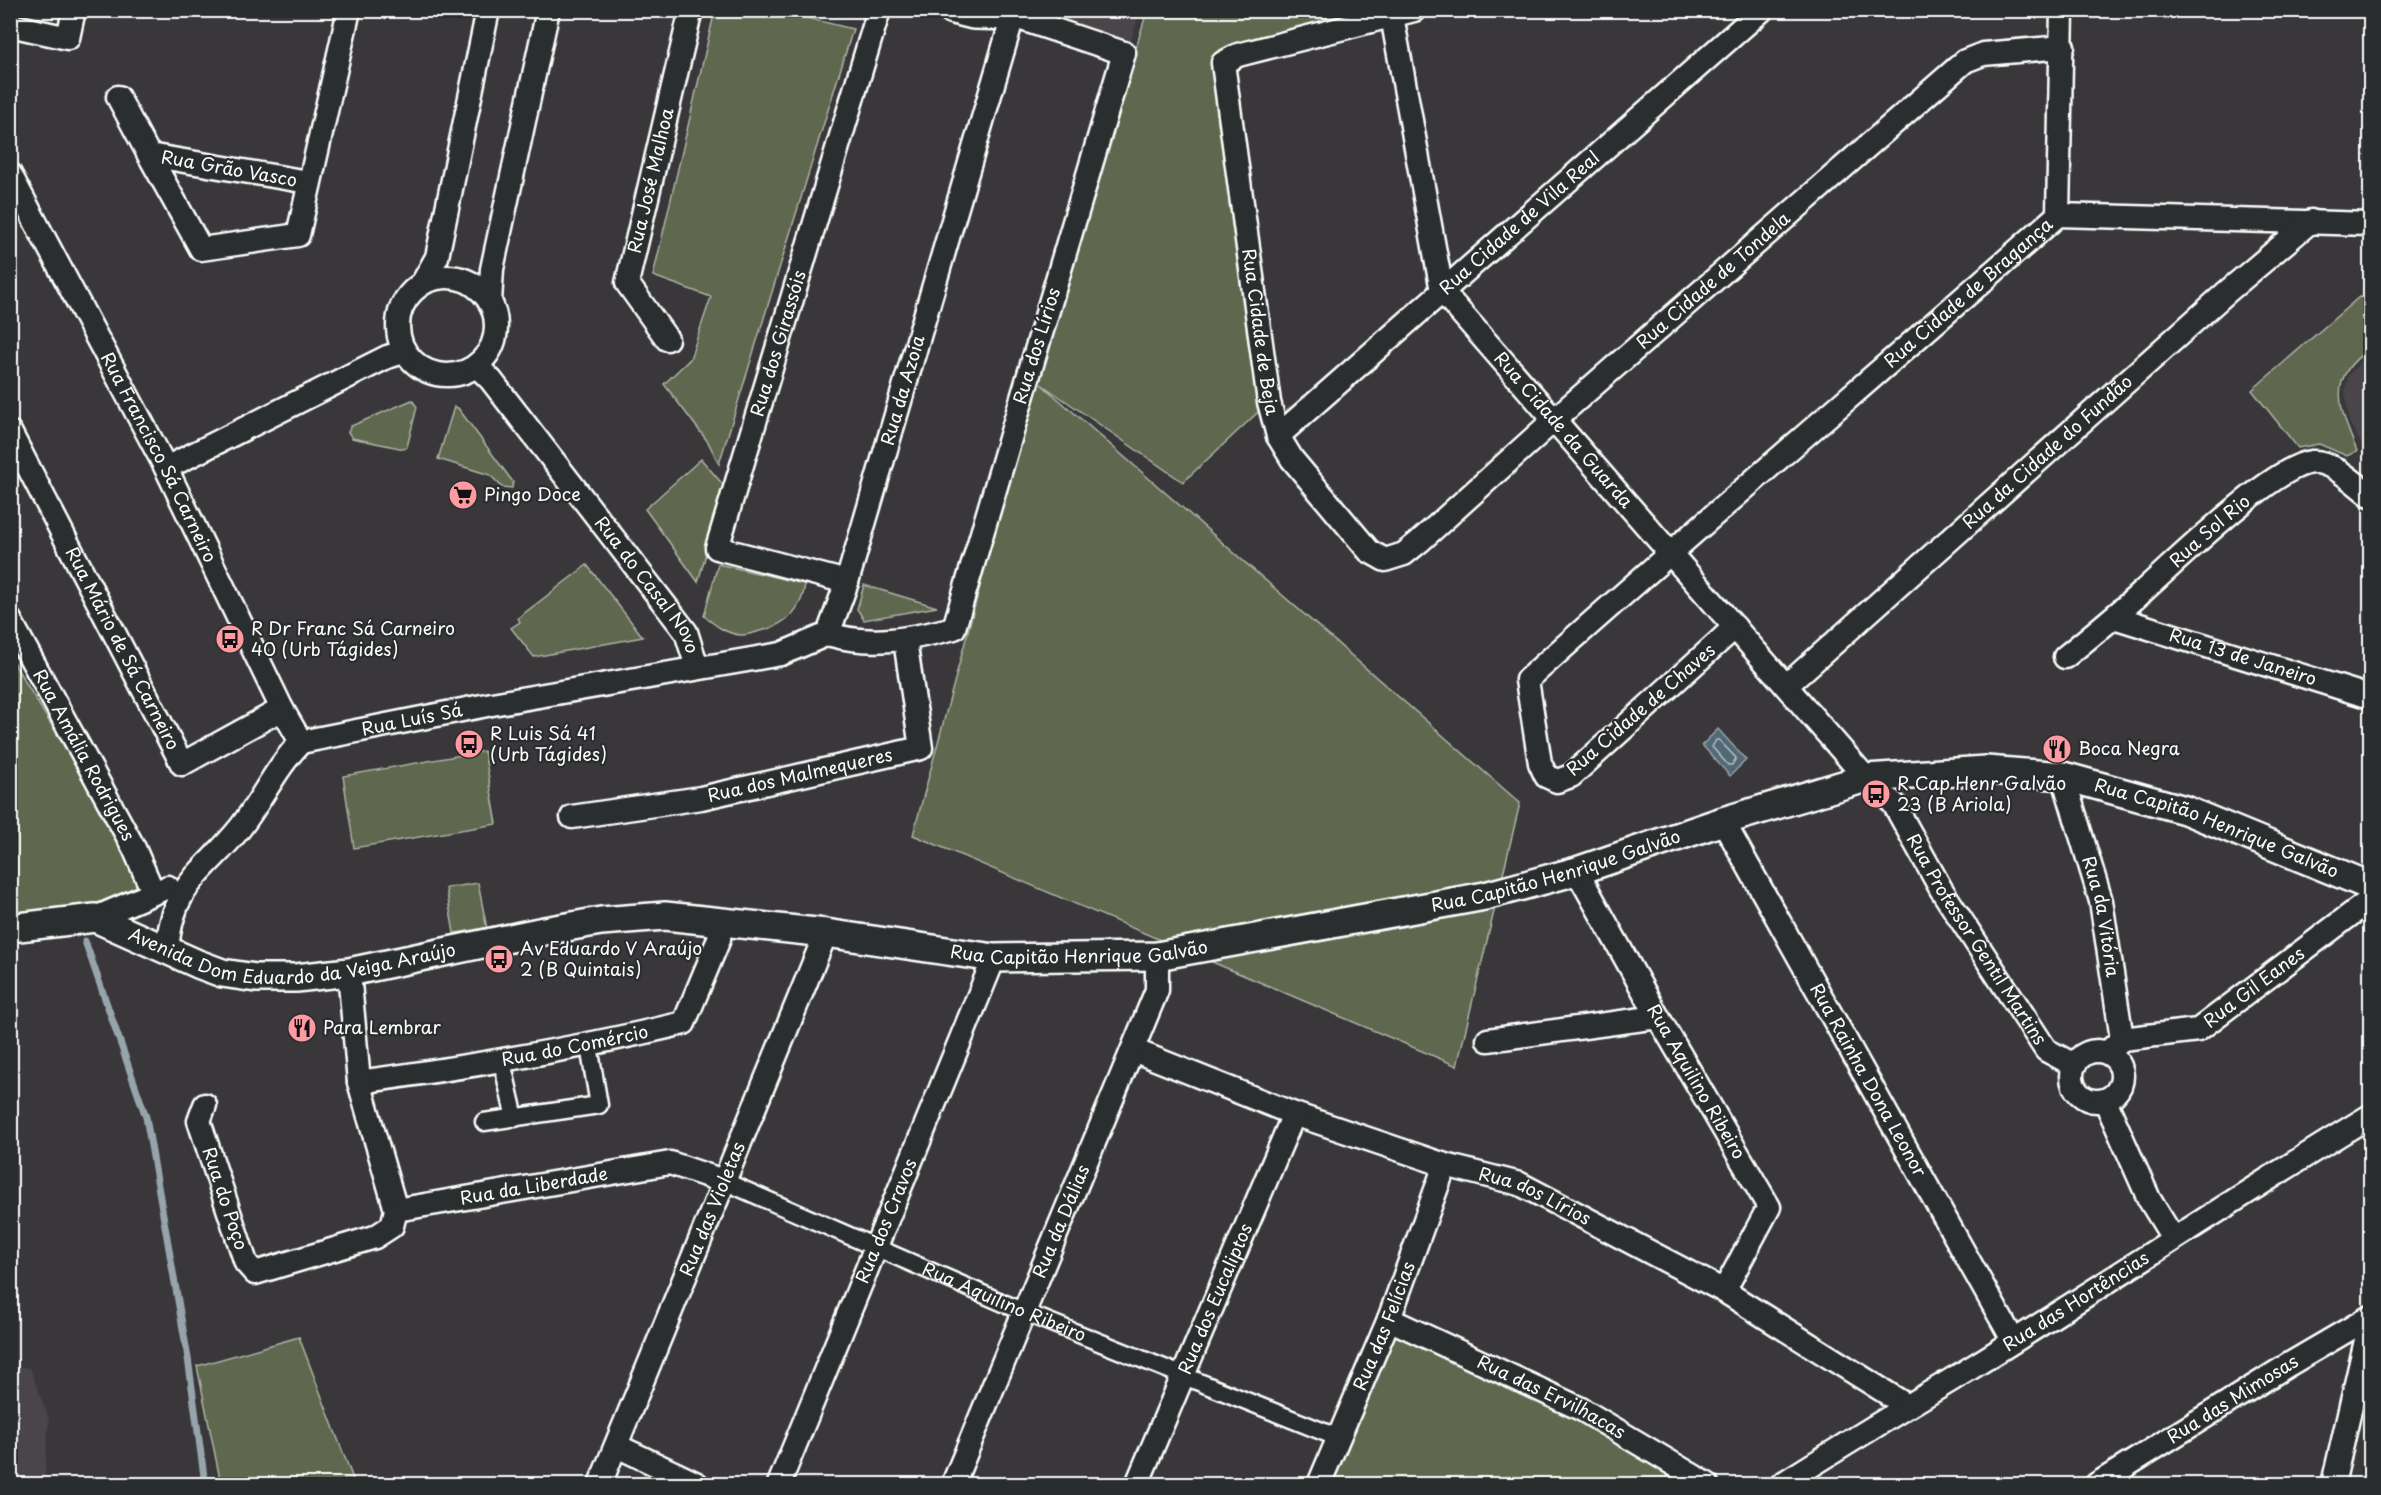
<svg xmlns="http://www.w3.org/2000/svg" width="2381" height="1495" font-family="'Playpen Sans',sans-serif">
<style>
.built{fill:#4a4448}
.green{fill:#5f684f;stroke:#afb4a7;stroke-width:1.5}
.water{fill:#516775;stroke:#97a4ac;stroke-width:1.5}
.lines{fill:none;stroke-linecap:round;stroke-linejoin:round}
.shore{stroke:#b9c2c8;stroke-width:1.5}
.stream{stroke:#97a4ac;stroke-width:7}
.pedestrian-casing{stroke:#fff;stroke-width:21}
.minor-casing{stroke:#fff;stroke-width:27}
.tertiary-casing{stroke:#fff;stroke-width:32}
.pedestrian{stroke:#2a2d2e;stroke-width:16}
.minor{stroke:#2a2d2e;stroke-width:22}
.tertiary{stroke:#2a2d2e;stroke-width:27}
.labels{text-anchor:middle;stroke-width:4.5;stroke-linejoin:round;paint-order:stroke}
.street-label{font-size:18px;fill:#fff;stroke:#2a2d2e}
.poi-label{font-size:18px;fill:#fff;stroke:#2a2d2e;text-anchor:start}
</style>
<rect width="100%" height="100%" fill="#39373a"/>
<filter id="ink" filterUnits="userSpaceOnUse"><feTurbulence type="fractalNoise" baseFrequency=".0167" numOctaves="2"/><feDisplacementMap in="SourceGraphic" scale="12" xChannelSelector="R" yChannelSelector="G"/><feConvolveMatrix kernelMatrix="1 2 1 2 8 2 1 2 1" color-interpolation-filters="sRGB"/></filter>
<g filter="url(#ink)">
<!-- built -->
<g class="built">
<polygon points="1050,11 1140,11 1129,47 1048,17"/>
<polygon points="2370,356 2370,454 2365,450 2349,422 2345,391 2348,376 2359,363"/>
<polygon points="10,1366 30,1368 49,1419 44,1484 11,1484"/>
</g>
<!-- green -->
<g class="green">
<polygon points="715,10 778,11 853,29 719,464 708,442 664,384 690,359 711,297 653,276"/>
<polygon points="1147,11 1332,11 1345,28 1223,63 1269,402 1183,482 1041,384 1520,803 1457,1066 913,835 1036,379"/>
<path d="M 2359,297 L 2370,298 L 2370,349 C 2325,377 2340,410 2357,451 L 2347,456 L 2319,444 L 2298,448 L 2252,390 Z"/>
<polygon points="412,400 417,407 407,447 404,449 352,438 348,432 351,426"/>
<polygon points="454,407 458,408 513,482 512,488 502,487 490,475 438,459"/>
<polygon points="701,459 725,487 698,582 645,509"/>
<path d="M 718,564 L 805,584 C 802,611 786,625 760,631 C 754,633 747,635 741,635 C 726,634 715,625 704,616 Z"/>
<polygon points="587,565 643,637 534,657 511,628 520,622 518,618"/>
<polygon points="864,585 937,607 864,620 857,609"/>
<polygon points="10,657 153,892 11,928"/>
<polygon points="484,751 497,824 354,848 343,776"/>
<polygon points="478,883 487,929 454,933 446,888"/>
<polygon points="1389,1319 1705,1484 1322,1484"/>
<polygon points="299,1337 355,1484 221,1484 197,1366"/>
</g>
<!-- water -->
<polygon class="water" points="1718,729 1746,760 1730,776 1702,745"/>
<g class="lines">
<!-- shore -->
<polygon class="shore" points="1716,740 1719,740 1736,758 1732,765 1728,765 1712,747"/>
<!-- stream -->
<polyline class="stream" points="85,941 146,1117 188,1358 205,1484"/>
<!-- pedestrian casing -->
<g class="pedestrian-casing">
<g id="pedestrian">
<polyline points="502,1062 515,1118"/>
<polyline points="484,1122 599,1105 589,1046"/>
<path id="s1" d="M 726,1182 L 1024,1312 L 1339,1438"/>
</g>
</g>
<!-- minor casing -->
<g class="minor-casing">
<g id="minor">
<path id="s2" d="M 1414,10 L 1238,55 L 1223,63 L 1269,402 L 1278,436 L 1292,459 L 1369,551 L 1385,560 L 1404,554 L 1420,541 L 1555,419 L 1965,61 L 1983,54 L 2063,47"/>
<path id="s3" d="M 1392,16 L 1442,291 L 1866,778 L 1894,804 L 1941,889 L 2046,1050 L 2074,1065"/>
<polyline points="10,25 68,38 74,10"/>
<polyline points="118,97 149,155"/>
<path id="s4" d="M 10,174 L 166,468 L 282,709 L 301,742"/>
<polyline points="308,182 149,155 201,249 298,235 349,10"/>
<polyline points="2058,215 2062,10"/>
<circle cx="447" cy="326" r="49"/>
<polyline points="423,282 437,257 488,10"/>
<polyline points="490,302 492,269 548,10"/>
<path id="s5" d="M 667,339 L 627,283 L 691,10"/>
<path id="s6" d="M 477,366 L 491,380 L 686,632 L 697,667"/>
<path id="s7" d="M 10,432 L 182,764 L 282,709"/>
<path id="s8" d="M 1278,436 L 1762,10"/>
<polyline points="166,468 387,357 404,352"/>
<path id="s9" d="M 847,582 L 717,548 L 879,10"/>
<path id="s10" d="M 2114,617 L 2370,697"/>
<path id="s11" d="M 10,620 L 134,848 L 153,892"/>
<path id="s12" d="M 1735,627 L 1571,776 L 1557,781 L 1546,776 L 1540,763 L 1527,680 C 1702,523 1881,371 2058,215 L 2370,224"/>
<path id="s13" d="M 2065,657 C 2091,636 2117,615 2142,592 C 2175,563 2273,466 2312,462 C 2332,460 2355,484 2370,495"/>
<path id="s14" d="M 1786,686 L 2228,291 L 2311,221"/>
<path id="s15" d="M 2063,776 L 2101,901 L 2122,1039 L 2108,1052"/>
<path id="s16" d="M 572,817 L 701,798 L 921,748 L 905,640"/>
<path id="s17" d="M 1723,821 L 2013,1340"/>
<path id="s18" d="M 1577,871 L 1658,1017 L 1769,1207 L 1724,1291"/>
<polyline points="95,918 168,887"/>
<path id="s19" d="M 167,951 C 172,883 203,874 240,828 C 262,800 276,767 301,742 L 492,704 L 781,654 L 828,634 L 847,582 L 1013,16 L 1124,53 L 954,628 C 911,639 871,647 828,634"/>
<path id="s20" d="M 2122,1039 L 2198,1030 L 2370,900"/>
<polyline points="1488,1040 1658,1017"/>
<path id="s21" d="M 1133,1050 L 1294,1114 L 1445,1165 L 1520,1184 L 1724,1291 L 1906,1405"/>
<circle cx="2097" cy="1076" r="25"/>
<path id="s22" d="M 359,1082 C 469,1067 576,1049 684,1023 L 719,939 L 720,922"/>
<polyline points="2105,1100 2149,1199 2173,1238"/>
<path id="s23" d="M 205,1105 L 199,1121 L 246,1263 L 255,1273 L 375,1237 L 392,1226 L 396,1210 L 359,1082 L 349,972"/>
<path id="s24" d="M 396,1210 L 670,1163 L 726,1182"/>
<path id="s25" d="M 1389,1319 L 1581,1409 L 1707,1484"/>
<polyline points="617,1446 697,1484"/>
<path id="s26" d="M 600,1484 L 826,933"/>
<path id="s27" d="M 779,1484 L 994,958"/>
<path id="s28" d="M 953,1484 L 1157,990 L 1157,956"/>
<path id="s29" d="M 1137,1484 L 1294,1114"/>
<path id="s30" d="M 1319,1484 L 1389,1319 L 1445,1165"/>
<path id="s31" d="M 1782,1484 C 1845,1444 1908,1406 1971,1368 C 2105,1285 2236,1197 2370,1116"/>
<path id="s32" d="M 2097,1484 L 2288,1365 L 2370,1317"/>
<polyline points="2333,1484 2367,1336 2368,1319"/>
</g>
</g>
<!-- tertiary casing -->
<g class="tertiary-casing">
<g id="tertiary">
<polyline points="953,10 973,15 1013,16"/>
<path id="s33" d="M 10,928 L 95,918 L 198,964 L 222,973 L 256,978 L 296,978 L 349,972 L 544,931 L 601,921 L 665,916 L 826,933 L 994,958 L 1157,956 L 1485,896 L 1577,871 L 1723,821 L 1866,778 L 1986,770 L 2063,776 L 2185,810 L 2370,886"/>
</g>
</g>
<!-- pedestrian -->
<use href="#pedestrian" class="pedestrian"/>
<!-- minor -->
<use href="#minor" class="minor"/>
<!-- tertiary -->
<use href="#tertiary" class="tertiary"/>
</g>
</g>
<!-- icons -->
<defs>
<g id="supermarket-disc" transform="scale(1.5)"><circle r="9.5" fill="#ff9aa2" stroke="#2a2d2e"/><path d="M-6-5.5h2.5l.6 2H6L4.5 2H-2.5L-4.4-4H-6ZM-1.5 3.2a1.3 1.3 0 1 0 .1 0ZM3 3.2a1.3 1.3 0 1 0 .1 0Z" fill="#111"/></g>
<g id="bus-disc" transform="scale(1.5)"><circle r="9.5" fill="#ff9aa2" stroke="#2a2d2e"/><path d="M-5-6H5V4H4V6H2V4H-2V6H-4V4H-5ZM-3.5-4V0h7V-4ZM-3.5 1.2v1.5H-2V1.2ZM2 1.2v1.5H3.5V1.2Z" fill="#111"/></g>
<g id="restaurant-disc" transform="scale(1.5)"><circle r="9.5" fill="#ff9aa2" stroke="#2a2d2e"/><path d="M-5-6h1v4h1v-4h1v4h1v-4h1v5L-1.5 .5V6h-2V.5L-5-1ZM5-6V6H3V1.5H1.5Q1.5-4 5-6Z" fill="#111"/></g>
</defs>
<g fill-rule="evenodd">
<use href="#supermarket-disc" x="463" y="495"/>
<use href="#bus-disc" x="230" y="639"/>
<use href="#bus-disc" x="469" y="744"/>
<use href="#restaurant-disc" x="2057" y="749"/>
<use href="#bus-disc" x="1876" y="794"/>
<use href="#bus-disc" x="499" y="959"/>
<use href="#restaurant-disc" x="302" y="1028"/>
</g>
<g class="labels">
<!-- street labels -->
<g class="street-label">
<text transform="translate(229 169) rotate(10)" y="6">Rua Grão Vasco</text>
<text dy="6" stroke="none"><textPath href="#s5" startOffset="174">Rua José Malhoa</textPath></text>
<text dy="6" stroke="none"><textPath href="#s8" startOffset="322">Rua Cidade de Vila Real</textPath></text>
<text dy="6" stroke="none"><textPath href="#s2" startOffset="1174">Rua Cidade de Tondela</textPath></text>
<text dy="6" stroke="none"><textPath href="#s12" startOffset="934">Rua Cidade de Bragança</textPath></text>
<text dy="6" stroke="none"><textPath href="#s2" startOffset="470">Rua Cidade de Beja</textPath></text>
<text dy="6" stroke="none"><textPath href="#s9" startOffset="348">Rua dos Girassóis</textPath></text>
<text transform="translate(1037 346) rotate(-73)" y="6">Rua dos Lírios</text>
<text dy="6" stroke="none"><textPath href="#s19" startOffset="1047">Rua da Azoia</textPath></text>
<text dy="6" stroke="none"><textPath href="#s3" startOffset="464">Rua Cidade da Guarda</textPath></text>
<text dy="6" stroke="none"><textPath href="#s14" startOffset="351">Rua da Cidade do Fundão</textPath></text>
<text dy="6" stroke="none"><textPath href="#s4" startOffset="320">Rua Francisco Sá Carneiro</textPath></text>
<text dy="6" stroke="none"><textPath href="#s13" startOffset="192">Rua Sol Rio</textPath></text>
<text dy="6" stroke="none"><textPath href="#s6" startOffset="278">Rua do Casal Novo</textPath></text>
<text dy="6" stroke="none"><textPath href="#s7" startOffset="244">Rua Mário de Sá Carneiro</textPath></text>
<text dy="6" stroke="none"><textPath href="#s10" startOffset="135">Rua 13 de Janeiro</textPath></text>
<text transform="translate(1641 710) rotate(-41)" y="6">Rua Cidade de Chaves</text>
<text dy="6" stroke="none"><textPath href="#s19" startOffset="366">Rua Luís Sá</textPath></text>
<text dy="6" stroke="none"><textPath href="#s11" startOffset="154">Rua Amália Rodrigues</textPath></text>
<text dy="6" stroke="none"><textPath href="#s16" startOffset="232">Rua dos Malmequeres</textPath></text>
<text dy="6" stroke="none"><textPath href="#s33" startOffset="2260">Rua Capitão Henrique Galvão</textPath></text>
<text dy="6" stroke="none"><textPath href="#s33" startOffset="1576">Rua Capitão Henrique Galvão</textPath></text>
<text dy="6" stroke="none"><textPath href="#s15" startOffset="146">Rua da Vitória</textPath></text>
<text dy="6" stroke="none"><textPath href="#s3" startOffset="1122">Rua Professor Gentil Martins</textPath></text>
<text dy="6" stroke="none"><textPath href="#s33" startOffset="292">Avenida Dom Eduardo da Veiga Araújo</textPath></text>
<text dy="6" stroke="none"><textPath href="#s33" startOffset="1090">Rua Capitão Henrique Galvão</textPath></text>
<text dy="6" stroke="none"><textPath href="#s20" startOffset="147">Rua Gil Eanes</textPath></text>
<text dy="6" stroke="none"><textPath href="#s22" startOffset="219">Rua do Comércio</textPath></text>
<text dy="6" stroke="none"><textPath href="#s18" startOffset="242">Rua Aquilino Ribeiro</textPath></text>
<text dy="6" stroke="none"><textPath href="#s17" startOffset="297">Rua Rainha Dona Leonor</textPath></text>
<text dy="6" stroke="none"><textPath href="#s24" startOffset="140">Rua da Liberdade</textPath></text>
<text dy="6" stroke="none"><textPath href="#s23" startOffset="99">Rua do Poço</textPath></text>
<text dy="6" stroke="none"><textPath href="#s21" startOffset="428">Rua dos Lírios</textPath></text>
<text dy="6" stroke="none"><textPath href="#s26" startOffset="297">Rua das Violetas</textPath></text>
<text dy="6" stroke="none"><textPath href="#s27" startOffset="284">Rua dos Cravos</textPath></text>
<text dy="6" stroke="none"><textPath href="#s28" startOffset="284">Rua da Dálias</textPath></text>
<text dy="6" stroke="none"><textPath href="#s29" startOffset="201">Rua dos Eucaliptos</textPath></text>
<text dy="6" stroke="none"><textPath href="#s31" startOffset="346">Rua das Hortências</textPath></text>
<text dy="6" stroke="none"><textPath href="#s1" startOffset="303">Rua Aquilino Ribeiro</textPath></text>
<text dy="6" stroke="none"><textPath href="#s30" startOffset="171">Rua das Felícias</textPath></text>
<text dy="6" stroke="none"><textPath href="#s25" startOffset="180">Rua das Ervilhacas</textPath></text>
<text dy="6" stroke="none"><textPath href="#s32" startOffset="160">Rua das Mimosas</textPath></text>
</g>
<!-- poi labels -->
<g class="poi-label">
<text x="484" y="501">Pingo Doce</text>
<text x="251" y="635">R Dr Franc Sá Carneiro<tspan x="251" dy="21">40 (Urb Tágides)</tspan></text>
<text x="490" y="740">R Luis Sá 41<tspan x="490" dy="21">(Urb Tágides)</tspan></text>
<text x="2078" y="755">Boca Negra</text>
<text x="1897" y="790">R Cap Henr Galvão<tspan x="1897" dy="21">23 (B Ariola)</tspan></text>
<text x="520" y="955">Av Eduardo V Araújo<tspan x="520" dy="21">2 (B Quintais)</tspan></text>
<text x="323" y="1034">Para Lembrar</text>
</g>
</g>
<!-- margin -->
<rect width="2381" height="1495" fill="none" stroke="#2a2d2e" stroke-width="36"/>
<rect x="18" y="18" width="2345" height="1459" fill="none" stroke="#fff" stroke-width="2" filter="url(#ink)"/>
</svg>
